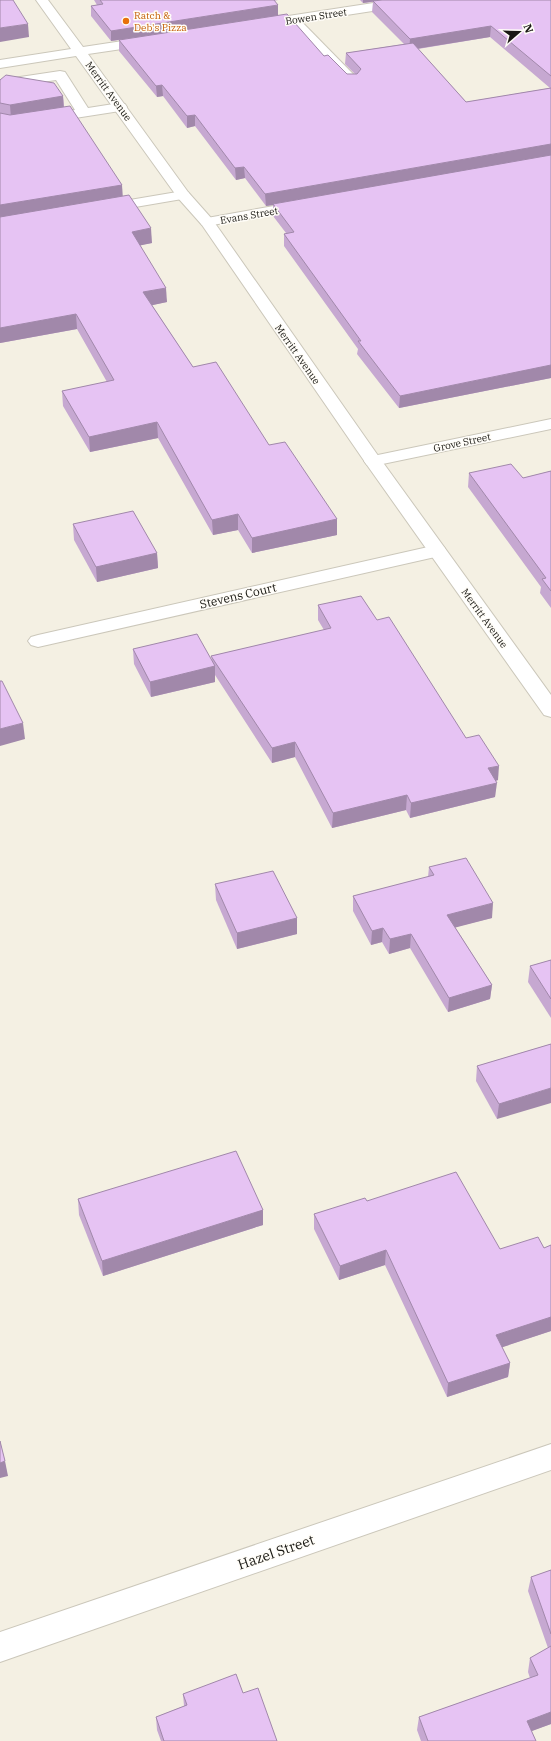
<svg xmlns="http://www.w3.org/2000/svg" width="551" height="1741" font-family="'IBM Plex Serif',serif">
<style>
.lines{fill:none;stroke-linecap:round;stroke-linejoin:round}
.lane-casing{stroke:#cbc7ba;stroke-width:2}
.street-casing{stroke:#cbc7ba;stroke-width:2}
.secondary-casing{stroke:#cbc7ba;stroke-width:2}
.lane{fill:#fff;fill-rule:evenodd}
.street{fill:#fff;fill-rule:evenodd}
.secondary{fill:#fff;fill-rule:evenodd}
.wall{fill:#c6a8d1;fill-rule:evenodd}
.shaded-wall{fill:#a188aa}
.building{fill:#e6c3f3;stroke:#a188aa}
.food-dot{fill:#e8710a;stroke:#fffdf8;stroke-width:1.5}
.labels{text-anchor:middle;stroke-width:3;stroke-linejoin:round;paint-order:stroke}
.far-food-label{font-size:10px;fill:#c56008;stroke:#fffdf8;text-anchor:start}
.far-street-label{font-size:10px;fill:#191813;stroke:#fffdf8}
.street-label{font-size:12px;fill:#191813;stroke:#fffdf8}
.near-street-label{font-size:14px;fill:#191813;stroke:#fffdf8}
</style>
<rect width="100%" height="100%" fill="#f4f0e3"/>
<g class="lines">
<!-- lane casing -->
<g class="lane-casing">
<g id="lane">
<polygon points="292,16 297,17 353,74 355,77 353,80 343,80 287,23 286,20 287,17"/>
<polygon points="60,71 65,72 88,108 120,103 125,104 127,107 125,110 120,111 11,128 0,126 0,118 11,120 75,110 56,80 0,88 0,80"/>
<polygon points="183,191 188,192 190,195 188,198 106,212 101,211 99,208 101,205 106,204"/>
</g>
</g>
<!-- street casing -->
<g class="street-casing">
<g id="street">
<polygon points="302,201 307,202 309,205 307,208 207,226 202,225 200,222 202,219 207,218"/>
<polygon points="551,419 551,429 373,466 367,465 364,461 367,457 373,456"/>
<polygon points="437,545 444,547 446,551 444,555 38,647 31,645 28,641 31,637 38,635"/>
<polygon points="551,1444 551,1470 0,1662 0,1632"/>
</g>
</g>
<!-- secondary casing -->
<g class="secondary-casing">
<g id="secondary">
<polygon points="36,0 48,0 83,47 149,37 154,38 156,41 154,44 149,45 88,54 188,192 212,219 379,457 551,695 551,717 544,715 367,465 202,225 178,198 76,56 0,68 0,60 71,49"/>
<polygon points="393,0 424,0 422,3 418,4 262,28 257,27 256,24 257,21 262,20"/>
</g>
</g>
<!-- lane -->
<use href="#lane" class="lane"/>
<!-- street -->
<use href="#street" class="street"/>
<!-- secondary -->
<use href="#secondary" class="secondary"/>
</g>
<!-- wall -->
<g class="wall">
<path d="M 94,0 L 278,0 L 274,1 L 278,16 L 324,56 L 347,74 L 355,74 L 345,64 L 346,53 L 404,44 L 372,12 L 373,2 L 363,3 L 360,0 L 551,0 L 551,378 L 399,408 L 357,354 L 358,349 L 284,246 L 284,234 L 286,233 L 273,216 L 273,205 L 266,206 L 245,178 L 236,180 L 195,126 L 187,128 L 163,96 L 157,97 L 119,51 L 119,40 L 111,41 L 91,16 L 91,6 L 97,5 ZM 490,37 L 550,88 L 466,102 L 418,49 Z"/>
<polygon points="0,80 63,96 64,107 122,185 122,196 152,243 140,245 167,302 152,305 193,367 269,445 337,519 337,535 252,553 238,530 213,535 158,438 90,452 63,406 62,391 107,382 77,329 0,343"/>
<polygon points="551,471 551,608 540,593 541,587 468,487 469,473 523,478"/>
<polygon points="73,524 157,553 158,568 97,582 74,540"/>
<polygon points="318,605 377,620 466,738 498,780 496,781 495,797 410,818 406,810 332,828 295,757 272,763 215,675 215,682 151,697 134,664 133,649 212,661 211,656 324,630 318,620"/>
<polygon points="429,867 492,918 455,927 492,985 490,999 448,1012 410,948 389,954 382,942 371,945 353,911 353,896 428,877"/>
<polygon points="215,884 297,918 297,934 237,949 216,900"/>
<polygon points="551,960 551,1018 528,982 530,966"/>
<polygon points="551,1044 497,1119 476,1081 477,1066"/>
<polygon points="78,1199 263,1210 263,1225 103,1276 79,1215"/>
<polygon points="367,1201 500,1249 544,1248 551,1245 551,1331 502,1347 510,1363 508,1377 447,1397 385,1265 339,1280 314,1229 314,1214"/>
<polygon points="551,1570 551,1724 531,1731 536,1741 421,1741 417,1730 419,1717 530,1678 528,1672 530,1658 548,1648 528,1591 531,1577"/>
<polygon points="243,1693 277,1741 161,1741 157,1730 156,1717 184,1706 183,1694"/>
</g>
<!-- shaded-wall -->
<g class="shaded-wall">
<polygon points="363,0 383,0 363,3"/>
<polygon points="278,5 278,16 111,41 111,31"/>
<polygon points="28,24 29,37 0,42 0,28"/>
<polygon points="491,26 490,37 409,50 410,39"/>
<polygon points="162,85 163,96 157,97 156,86"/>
<polygon points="63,96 64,110 11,118 10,105"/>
<polygon points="195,115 195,126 187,128 187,116"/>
<polygon points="551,144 551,156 273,204 273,205 266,206 265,194"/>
<polygon points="244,167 245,178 236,180 235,168"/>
<polygon points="122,185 123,199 0,219 0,205"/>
<polygon points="151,228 152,243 133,247 132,232"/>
<polygon points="166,288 167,302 144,307 143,292"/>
<polygon points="76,314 77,329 0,343 0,328"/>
<polygon points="551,365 551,378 399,408 400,396"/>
<polygon points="157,422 158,438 90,452 89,437"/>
<polygon points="238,514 238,530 213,535 212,520"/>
<polygon points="337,519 337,535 252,553 252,538"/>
<polygon points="157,553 158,568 97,582 96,567"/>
<polygon points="215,666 215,682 151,697 150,682"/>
<polygon points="23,723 25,739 0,746 0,729"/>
<polygon points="295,742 295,757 272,763 272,748"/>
<polygon points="499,766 498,780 487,783 488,768"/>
<polygon points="497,783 495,797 410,818 411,803"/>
<polygon points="407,795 406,810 332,828 333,813"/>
<polygon points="493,903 492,918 446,930 447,915"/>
<polygon points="297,918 297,934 237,949 237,933"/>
<polygon points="383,928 382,942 371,945 372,931"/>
<polygon points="411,934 410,948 389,954 390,939"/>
<polygon points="492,985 490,999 448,1012 449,998"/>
<polygon points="551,1088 551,1103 497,1119 499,1104"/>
<polygon points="263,1210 263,1225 103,1276 102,1261"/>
<polygon points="386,1250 385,1265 339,1280 340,1266"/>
<polygon points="551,1317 551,1331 494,1350 496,1335"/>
<polygon points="510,1363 508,1377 447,1397 448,1383"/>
<polygon points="5,1461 8,1476 0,1478 0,1463"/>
<polygon points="551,1712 551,1724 524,1734 527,1721"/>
</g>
<!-- building -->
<g class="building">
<polygon points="0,0 13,0 28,24 0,28"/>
<polygon points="100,0 274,0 278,5 111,31 91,6 103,4"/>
<polygon points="382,0 551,0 551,76 491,26 410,39 373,1"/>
<polygon points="287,14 324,56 328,55 347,74 357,74 361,69 346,53 413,43 466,102 551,88 551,144 265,194 244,167 235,168 195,115 187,116 162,85 156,86 119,40"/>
<polygon points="6,75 54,83 63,96 10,105 0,103 0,80"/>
<polygon points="70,106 122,185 0,205 0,113 10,115"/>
<polygon points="551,155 551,365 400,396 358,341 361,341 284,234 294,232 273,204"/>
<polygon points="129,195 151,228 132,232 166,288 143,292 193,367 216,362 269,445 285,442 337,519 252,538 238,514 212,520 157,422 89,437 62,391 114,380 76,314 0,328 0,217"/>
<polygon points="511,464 523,478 551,471 551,591 542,579 546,578 469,473"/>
<polygon points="133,511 157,553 96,567 73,524"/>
<polygon points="361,596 377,620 389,617 466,738 479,735 499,766 488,768 497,783 411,803 407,795 333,813 295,742 272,748 211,656 331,628 318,605"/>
<polygon points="197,634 215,666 150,682 133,649"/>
<polygon points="0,681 2,681 23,723 0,729"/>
<polygon points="466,858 493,903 447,915 492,985 449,998 411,934 390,939 383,928 372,931 353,896 434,875 429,867"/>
<polygon points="273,871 297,918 237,933 215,884"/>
<polygon points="551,960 551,999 530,966"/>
<polygon points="551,1044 551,1088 499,1104 477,1066"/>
<polygon points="236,1151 263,1210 102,1261 78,1199"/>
<polygon points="456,1172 500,1249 538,1237 544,1248 551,1245 551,1317 496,1335 510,1363 448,1383 386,1250 340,1266 314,1214 365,1198 367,1201"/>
<polygon points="0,1441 5,1461 0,1463"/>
<polygon points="551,1570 551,1634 531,1577"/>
<polygon points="551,1646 551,1712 527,1721 536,1741 428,1741 419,1717 538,1675 530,1658"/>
<polygon points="236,1674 243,1693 258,1688 277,1741 164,1741 156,1717 187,1705 183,1694"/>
</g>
<!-- markers -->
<circle class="food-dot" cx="126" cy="21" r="4"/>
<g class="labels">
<!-- far-food labels -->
<g class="far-food-label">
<text x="134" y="19">Ratch &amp;<tspan x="134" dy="12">Deb's Pizza</tspan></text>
</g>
<!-- far-street labels -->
<g class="far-street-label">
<text transform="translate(316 16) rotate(-9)" y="4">Bowen Street</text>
<text transform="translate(109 91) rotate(54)" y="4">Merritt Avenue</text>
<text transform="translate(249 215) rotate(-10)" y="4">Evans Street</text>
<text transform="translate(298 354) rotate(55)" y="4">Merritt Avenue</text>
<text transform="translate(462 442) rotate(-12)" y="4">Grove Street</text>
<text transform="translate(485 618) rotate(54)" y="4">Merritt Avenue</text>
</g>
<!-- street labels -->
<g class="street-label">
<text transform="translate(238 596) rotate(-13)" y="4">Stevens Court</text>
</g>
<!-- near-street labels -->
<g class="near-street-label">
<text transform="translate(276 1552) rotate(-19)" y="5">Hazel Street</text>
</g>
</g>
<!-- north arrow -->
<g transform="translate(519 32) rotate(70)" stroke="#fffdf8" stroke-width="3" paint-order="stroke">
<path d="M0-3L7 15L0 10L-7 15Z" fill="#191813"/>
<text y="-6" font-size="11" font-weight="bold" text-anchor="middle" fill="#191813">N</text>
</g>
</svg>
